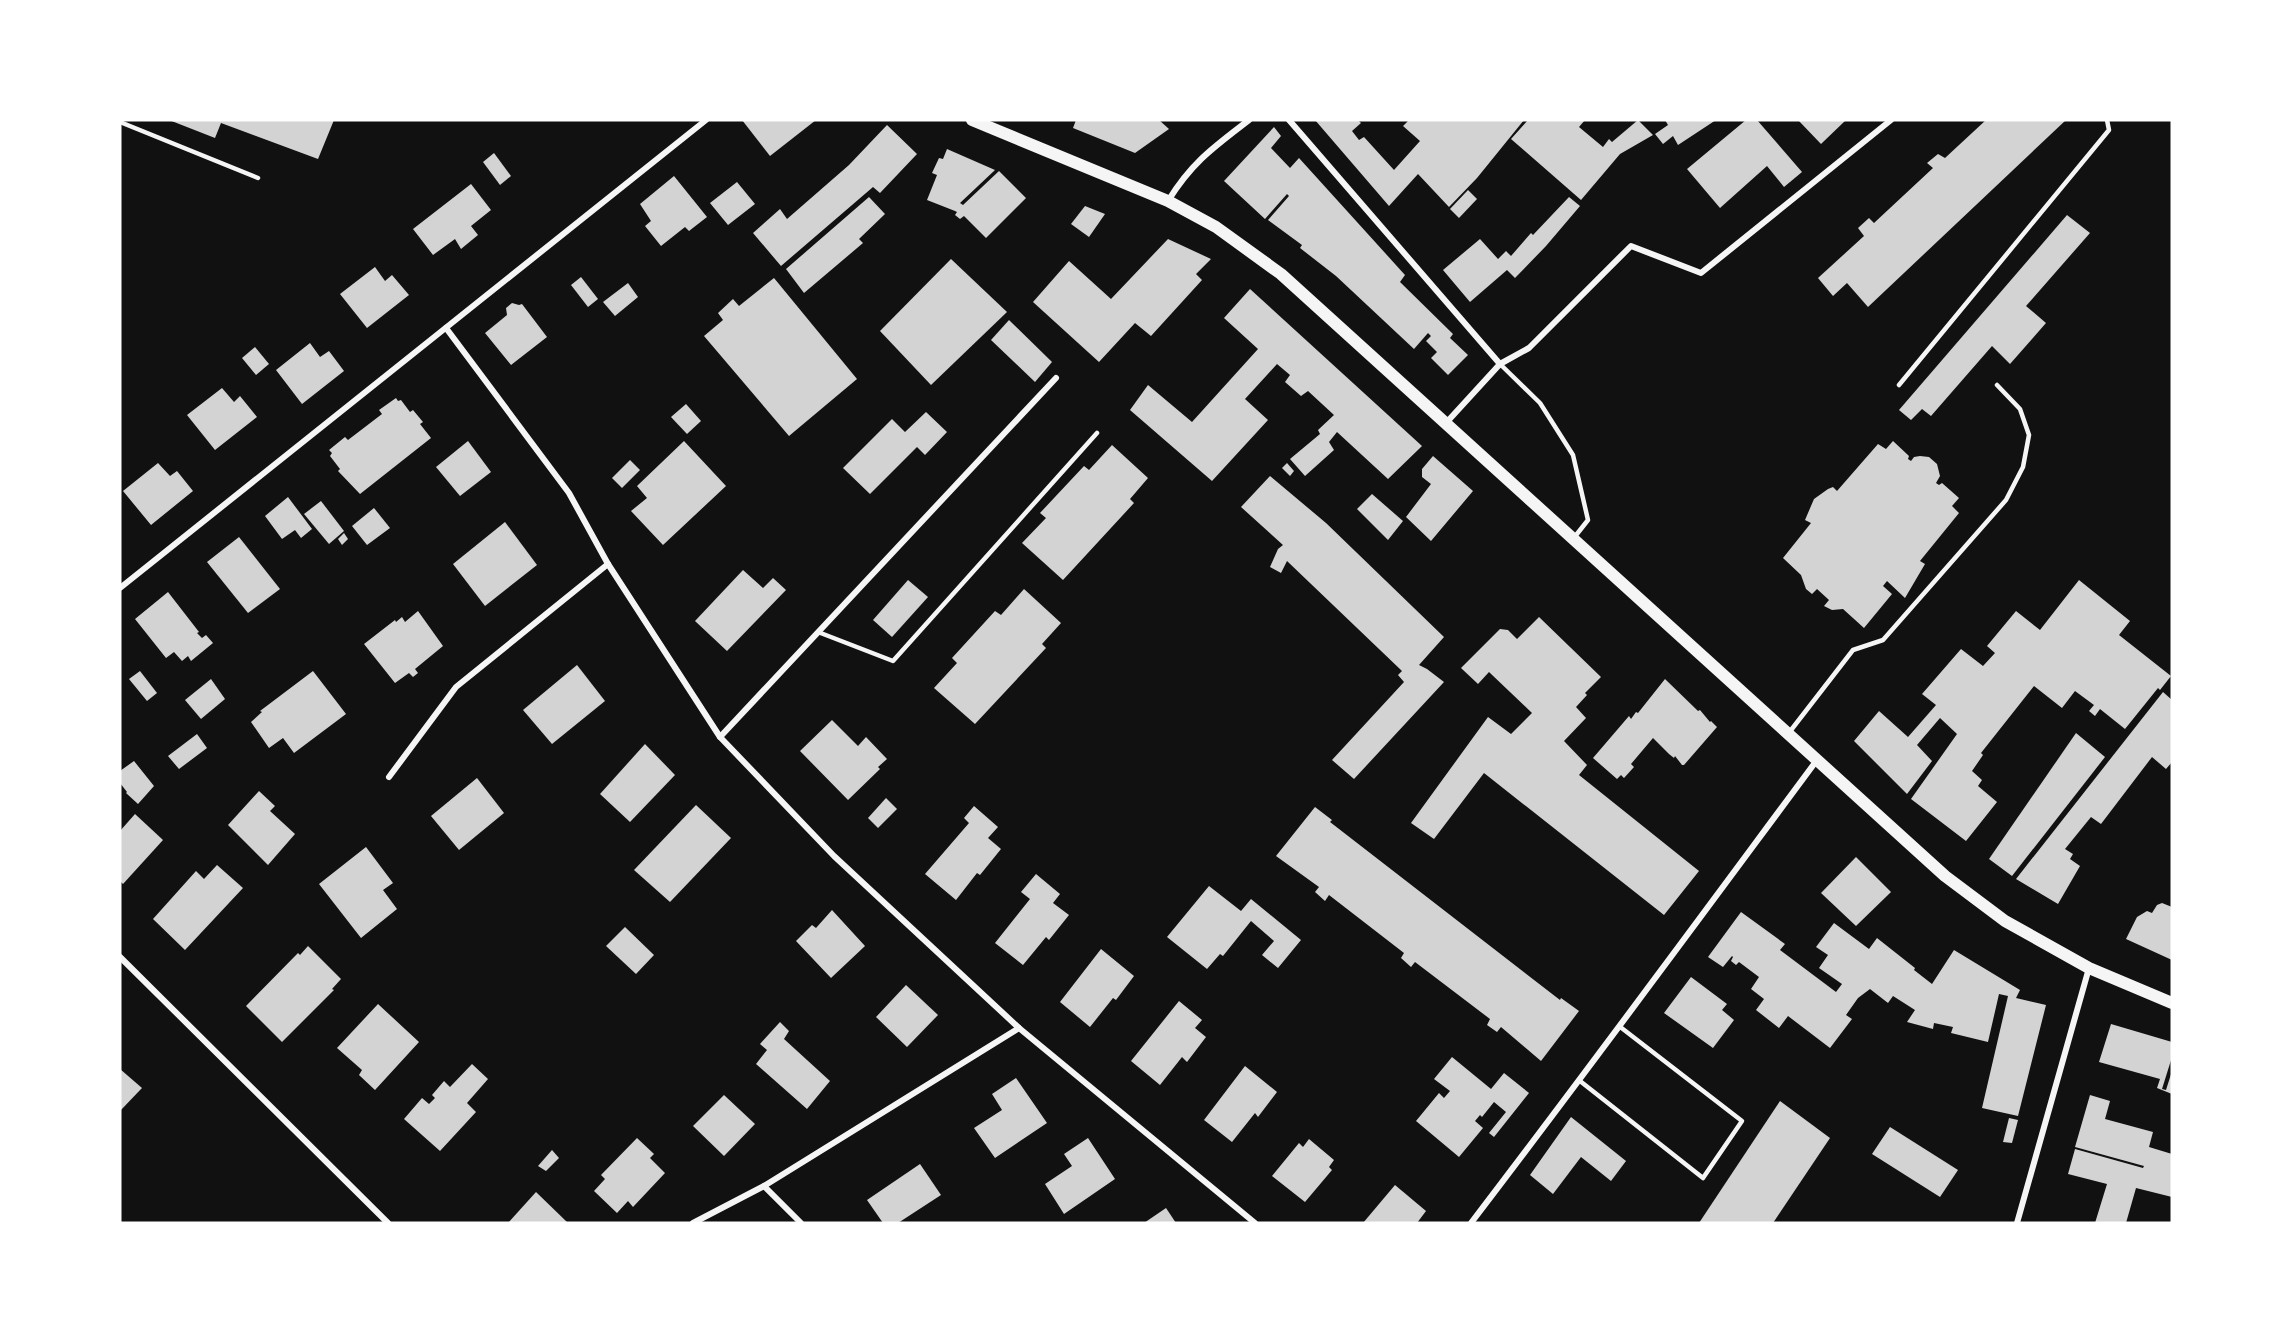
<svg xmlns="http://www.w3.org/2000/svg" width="2292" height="1343" font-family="'Fira Sans Condensed',sans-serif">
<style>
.building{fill:#d3d3d3}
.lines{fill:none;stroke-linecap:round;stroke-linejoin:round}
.service{stroke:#f5f5f5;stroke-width:4.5}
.minor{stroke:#f5f5f5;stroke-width:6}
.secondary{stroke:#f5f5f5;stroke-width:12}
</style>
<rect width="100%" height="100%" fill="#111"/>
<!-- building -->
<g class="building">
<polygon points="169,120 334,120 318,159 221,123 215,138"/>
<polygon points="742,120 816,120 770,156"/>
<polygon points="1076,120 1159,120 1169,129 1135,153 1073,128"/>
<polygon points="1315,120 1358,120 1361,123 1352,131 1359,140 1364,137 1394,170 1420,141 1403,126 1409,120 1524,120 1477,178 1449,207 1418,174 1389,206"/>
<polygon points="1528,120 1585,120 1579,127 1603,147 1609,139 1612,142 1638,120 1653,135 1620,154 1581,200 1511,139"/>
<polygon points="1665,120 1716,120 1678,145 1673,136 1663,144 1655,134 1668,125"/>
<polygon points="1746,120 1757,120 1802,172 1784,187 1767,166 1720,208 1687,169"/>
<polygon points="1798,120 1846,120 1821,144"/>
<polygon points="1986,120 2066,120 1868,307 1847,283 1833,296 1818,278 1864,236 1858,228 1869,218 1874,223 1933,168 1927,163 1938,154 1945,158"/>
<polygon points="887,125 917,154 880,193 873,187 781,266 753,233 780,209 787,219 849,165"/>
<polygon points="1274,127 1281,136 1271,148 1290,168 1299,158 1405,275 1400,282 1453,334 1450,338 1468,355 1448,375 1431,358 1437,352 1426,341 1431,336 1428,333 1414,349 1336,276 1300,248 1302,245 1268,220 1289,196 1287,194 1265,219 1224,181"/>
<polygon points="947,149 995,170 960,203 963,205 999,171 1026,198 986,238 964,216 960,219 955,215 957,212 955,211 927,200 937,175 932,173 939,158 943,159"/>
<polygon points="494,153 511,176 500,185 483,162"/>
<polygon points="674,176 707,217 689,231 685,227 661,246 645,226 651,221 640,204"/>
<polygon points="737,182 755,204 728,225 710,203"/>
<polygon points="471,184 491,210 471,226 478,235 461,249 455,239 433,255 413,229"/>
<polygon points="1468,190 1477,199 1459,218 1450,209"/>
<polygon points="869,197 885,214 859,239 863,243 804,293 786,269"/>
<polygon points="1569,197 1580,206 1546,246 1515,278 1507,270 1470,302 1443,270 1480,239 1498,259 1506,251 1511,256 1531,233 1533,235"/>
<polygon points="1085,206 1105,214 1089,237 1071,224"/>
<polygon points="2067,215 2090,233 2026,306 2046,323 2010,364 1992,346 1931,416 1922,409 1911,420 1899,410"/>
<polygon points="1168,239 1211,259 1196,274 1202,280 1151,336 1135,323 1099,362 1033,302 1069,261 1111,299"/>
<polygon points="951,259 1007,312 931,385 880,331"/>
<polygon points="375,267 385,281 392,275 409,295 367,328 340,294"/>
<polygon points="581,277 598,299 588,307 571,285"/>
<polygon points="774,278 857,379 789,436 704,336 723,320 718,313 733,299 739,306"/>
<polygon points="628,283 638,297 615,316 603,302"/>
<polygon points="1250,289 1422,446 1388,479 1337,432 1329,442 1334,450 1305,476 1290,459 1320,434 1318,430 1334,415 1308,391 1301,396 1285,382 1290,375 1277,364 1245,399 1268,420 1212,481 1130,410 1148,385 1192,422 1258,349 1224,318"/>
<polygon points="512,303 519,305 522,304 547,337 511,365 485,333 507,315 506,308"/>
<polygon points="1009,320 1052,362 1035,382 991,340"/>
<polygon points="310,343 320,357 329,351 344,371 302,404 276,370"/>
<polygon points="255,347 269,364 256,375 242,358"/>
<polygon points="222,388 234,402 240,396 257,417 215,450 187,415"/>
<polygon points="396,398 398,401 401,400 410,412 413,410 423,422 420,424 431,438 360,494 338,471 340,469 330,456 332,453 329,450 345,437 348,440 382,414 379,410"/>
<polygon points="686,404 701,421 687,434 671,417"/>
<polygon points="926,412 947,432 925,455 917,447 870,494 843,468 892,419 905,432"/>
<polygon points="468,441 491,472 460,496 436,467"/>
<polygon points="684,441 726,486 663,545 631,511 647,498 637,486"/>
<polygon points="1893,441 1909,456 1908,459 1911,461 1914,457 1920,456 1929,457 1937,464 1940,476 1936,483 1939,485 1942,483 1959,498 1952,506 1959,513 1920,561 1925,564 1905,598 1887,581 1883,586 1892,594 1864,628 1843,609 1832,610 1824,606 1829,600 1817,589 1812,594 1806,589 1801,575 1783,558 1811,523 1805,520 1814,499 1828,489 1833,487 1837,491 1878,444 1886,449"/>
<polygon points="1112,445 1148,478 1130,499 1134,503 1063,580 1022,543 1046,518 1040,513 1084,466 1089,470"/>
<polygon points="1433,456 1473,491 1431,541 1406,517 1431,484 1422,477 1422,469"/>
<polygon points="630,460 640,470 622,488 612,478"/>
<polygon points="158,463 170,476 177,471 193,491 151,525 123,491"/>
<polygon points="1287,463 1294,471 1290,476 1282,468"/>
<polygon points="1270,476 1326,523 1444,637 1419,665 1427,669 1444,682 1354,779 1332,760 1404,682 1398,675 1402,671 1287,561 1281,573 1270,567 1278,549 1283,545 1241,507"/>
<polygon points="1372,494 1403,521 1388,540 1357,509"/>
<polygon points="288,497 312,529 301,538 295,530 282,539 265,516"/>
<polygon points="321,501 344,531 329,544 304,514"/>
<polygon points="374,508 390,528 367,545 352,526"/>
<polygon points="505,522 537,565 485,606 453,564"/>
<polygon points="344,533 348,539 342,545 338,539"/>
<polygon points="239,537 280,589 248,613 207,562"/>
<polygon points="743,570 763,588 773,578 786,590 727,651 695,621"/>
<polygon points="908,580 928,597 892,637 873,620"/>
<polygon points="2079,580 2130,621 2119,635 2171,676 2160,690 2158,688 2125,729 2100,709 2095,716 2089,711 2094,705 2075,691 2062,708 2034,686 1981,753 1983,755 1972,771 1982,780 1978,786 1997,802 1966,841 1911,799 1957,734 1940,718 1917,745 1932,761 1907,794 1854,741 1879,711 1908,737 1936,705 1922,694 1961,649 1983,666 1995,653 1987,646 2016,611 2040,630"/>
<polygon points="1024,589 1061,623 1042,644 1046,648 975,724 934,688 957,663 952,658 995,611 1001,615"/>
<polygon points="168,592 199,632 197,633 202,638 206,635 213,643 191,661 188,656 182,661 174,652 166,658 135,619"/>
<polygon points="418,611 443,646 415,669 418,673 413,677 409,673 395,683 364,644 395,620 396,622 402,617 405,622"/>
<polygon points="1539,617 1601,677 1585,693 1587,695 1576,707 1586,718 1564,741 1587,765 1579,775 1699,871 1664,915 1484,773 1434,839 1411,823 1488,717 1511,734 1532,713 1489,672 1478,684 1461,668 1500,629 1508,630 1517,639"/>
<polygon points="577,665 605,701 552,744 523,710"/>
<polygon points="140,671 157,693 147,701 129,679"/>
<polygon points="313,671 346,714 294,753 283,738 269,748 251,722 262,712 260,711"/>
<polygon points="211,679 225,699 201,719 185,700"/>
<polygon points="1665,679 1698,711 1700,710 1710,722 1711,721 1717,727 1684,765 1682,765 1675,756 1674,758 1669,754 1653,738 1631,764 1634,767 1624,778 1621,775 1617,779 1593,758 1629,716 1631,719 1636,712 1638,713"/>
<polygon points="2163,692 2172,700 2172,762 2166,769 2152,757 2101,824 2091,817 2065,849 2073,854 2070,859 2080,866 2058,904 2016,879"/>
<polygon points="832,720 858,746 866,737 887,759 878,767 880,769 848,800 800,751"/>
<polygon points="2076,733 2105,757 2012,876 1989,859"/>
<polygon points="197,734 207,748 179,769 168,756"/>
<polygon points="645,744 675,775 630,822 600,794"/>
<polygon points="134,761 154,786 138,804 126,793 127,792 120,783 120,771"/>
<polygon points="477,778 504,813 459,850 431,816"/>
<polygon points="259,791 275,806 270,811 295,834 268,865 228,825"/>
<polygon points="886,798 897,809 878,828 868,818"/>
<polygon points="696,805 731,838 670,902 634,870"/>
<polygon points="974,806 998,827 988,838 1001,849 980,875 977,873 956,900 925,874 969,823 964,818"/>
<polygon points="1315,807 1332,820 1330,822 1560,1000 1561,998 1579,1011 1541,1061 1501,1027 1497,1032 1487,1025 1490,1019 1415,962 1411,967 1401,958 1404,953 1329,895 1325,901 1315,892 1319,887 1276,856"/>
<polygon points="135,814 163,840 123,884 120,881 120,831"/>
<polygon points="366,847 393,883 383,890 397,909 361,938 319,884"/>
<polygon points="1856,857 1891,892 1856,926 1821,893"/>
<polygon points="217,865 243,888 185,950 153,919 196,871 204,879"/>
<polygon points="1036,874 1060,894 1053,903 1069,915 1049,940 1046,937 1023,965 995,943 1030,899 1021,892"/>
<polygon points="1209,886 1241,911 1251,899 1301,940 1278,968 1262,955 1274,941 1251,921 1223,956 1220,954 1207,969 1167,937"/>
<polygon points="2162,903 2172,907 2172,960 2126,939 2137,917 2147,911 2152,913 2157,905"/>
<polygon points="832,910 865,946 831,978 796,941 812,925 816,928"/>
<polygon points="1741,912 1785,944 1780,950 1836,992 1842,984 1819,968 1828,955 1816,947 1834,923 1869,949 1877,938 1915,968 1914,970 1932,984 1954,950 2020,990 2016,998 2046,1005 2018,1116 1982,1108 2008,996 1999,994 1988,1042 1951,1033 1953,1027 1934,1023 1933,1029 1907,1022 1915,1010 1893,996 1888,1003 1870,989 1858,998 1846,1015 1852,1019 1830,1048 1788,1016 1779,1028 1756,1010 1764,999 1751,989 1759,977 1739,962 1736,965 1731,961 1733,957 1732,956 1723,967 1708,957"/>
<polygon points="625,927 654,955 636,974 606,946"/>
<polygon points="308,946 341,979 332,989 334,990 282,1042 246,1006 298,953 300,955"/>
<polygon points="1101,949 1134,976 1116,1000 1113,998 1090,1027 1060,1002"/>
<polygon points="1691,977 1727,1004 1722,1010 1734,1020 1713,1048 1664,1013"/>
<polygon points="906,985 938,1015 907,1047 876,1017"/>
<polygon points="1179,1001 1202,1020 1195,1028 1206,1037 1187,1062 1182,1057 1160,1085 1131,1061"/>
<polygon points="378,1004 419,1042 375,1090 359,1075 362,1070 337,1048"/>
<polygon points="780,1022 789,1031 784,1039 830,1081 807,1109 756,1064 767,1050 760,1044"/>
<polygon points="2111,1024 2172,1042 2172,1057 2162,1089 2166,1090 2172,1071 2172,1094 2157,1088 2160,1079 2099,1062"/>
<polygon points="1452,1057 1491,1089 1504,1073 1529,1093 1494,1137 1489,1133 1506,1112 1494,1102 1482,1117 1480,1115 1475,1121 1483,1128 1459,1157 1416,1121 1439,1093 1444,1098 1450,1091 1434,1079"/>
<polygon points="472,1064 488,1079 467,1103 476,1112 440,1151 404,1119 422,1098 429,1104 435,1098 432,1095 444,1081 450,1087"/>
<polygon points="1245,1066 1277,1092 1258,1117 1255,1113 1232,1142 1204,1120"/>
<polygon points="120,1069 142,1088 120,1111"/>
<polygon points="1016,1078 1047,1123 995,1158 974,1128 1002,1110 992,1094"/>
<polygon points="724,1095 755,1124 724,1156 693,1126"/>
<polygon points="2090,1095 2110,1101 2105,1119 2153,1132 2149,1147 2172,1154 2172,1197 2136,1188 2126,1223 2095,1223 2107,1184 2068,1174 2075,1149 2143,1168 2144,1166 2075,1147"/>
<polygon points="1780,1101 1830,1138 1773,1223 1699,1223"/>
<polygon points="1571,1117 1626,1161 1611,1181 1581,1157 1553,1194 1530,1175"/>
<polygon points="2009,1118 2018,1120 2012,1143 2003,1142"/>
<polygon points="1890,1127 1958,1170 1940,1197 1872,1154"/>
<polygon points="637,1138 654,1154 650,1158 665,1173 633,1207 628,1201 617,1213 594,1191 605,1179 601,1175"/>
<polygon points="1088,1138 1115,1179 1064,1214 1045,1184 1072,1166 1064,1154"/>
<polygon points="1309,1139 1334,1160 1329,1167 1332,1170 1305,1202 1272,1176 1299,1143 1303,1147"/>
<polygon points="552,1150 559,1158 546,1171 538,1166"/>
<polygon points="920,1164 941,1195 898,1223 883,1223 867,1200"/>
<polygon points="1395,1185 1426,1211 1417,1223 1363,1223"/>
<polygon points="536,1192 568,1223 508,1223"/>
<polygon points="1166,1208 1176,1223 1144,1223"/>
</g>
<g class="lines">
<!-- service -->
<g class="service">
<polyline points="120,122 258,178"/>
<polyline points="1500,364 1540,403 1573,455 1588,520 1573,539"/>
<polyline points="1899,385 2109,130 2107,120"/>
<polyline points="818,632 893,661 1097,433"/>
<polyline points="1788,734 1853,650 1883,640 2006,500 2023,467 2029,435 2020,409 1997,385"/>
<polyline points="1580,1081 1703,1178 1742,1121 1619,1026"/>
</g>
<!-- minor -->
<g class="minor">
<polyline points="1289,120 1500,364"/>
<path d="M 1168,201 C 1192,162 1214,147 1249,120"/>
<polyline points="446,328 569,493 608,564 720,737 834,856 1019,1028 1255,1223"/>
<polyline points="1446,423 1500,364 1529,348 1631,246 1701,273 1891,120"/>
<polyline points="120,588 706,120"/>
<polyline points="720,737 1056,378"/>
<polyline points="389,777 456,687 608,564"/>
<polyline points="120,957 388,1223"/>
<polyline points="764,1186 801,1223"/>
<polyline points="693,1223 764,1186 1019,1028"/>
<path d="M 1471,1223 C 1588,1070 1702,915 1817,760"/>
<polyline points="2017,1223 2089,968"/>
</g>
<!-- secondary -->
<polyline class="secondary" points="972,120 1168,201 1216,227 1281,274 1945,876 2005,921 2089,968 2172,1003"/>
</g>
<!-- border -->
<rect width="2292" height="1343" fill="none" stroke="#ffffff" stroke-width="243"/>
</svg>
